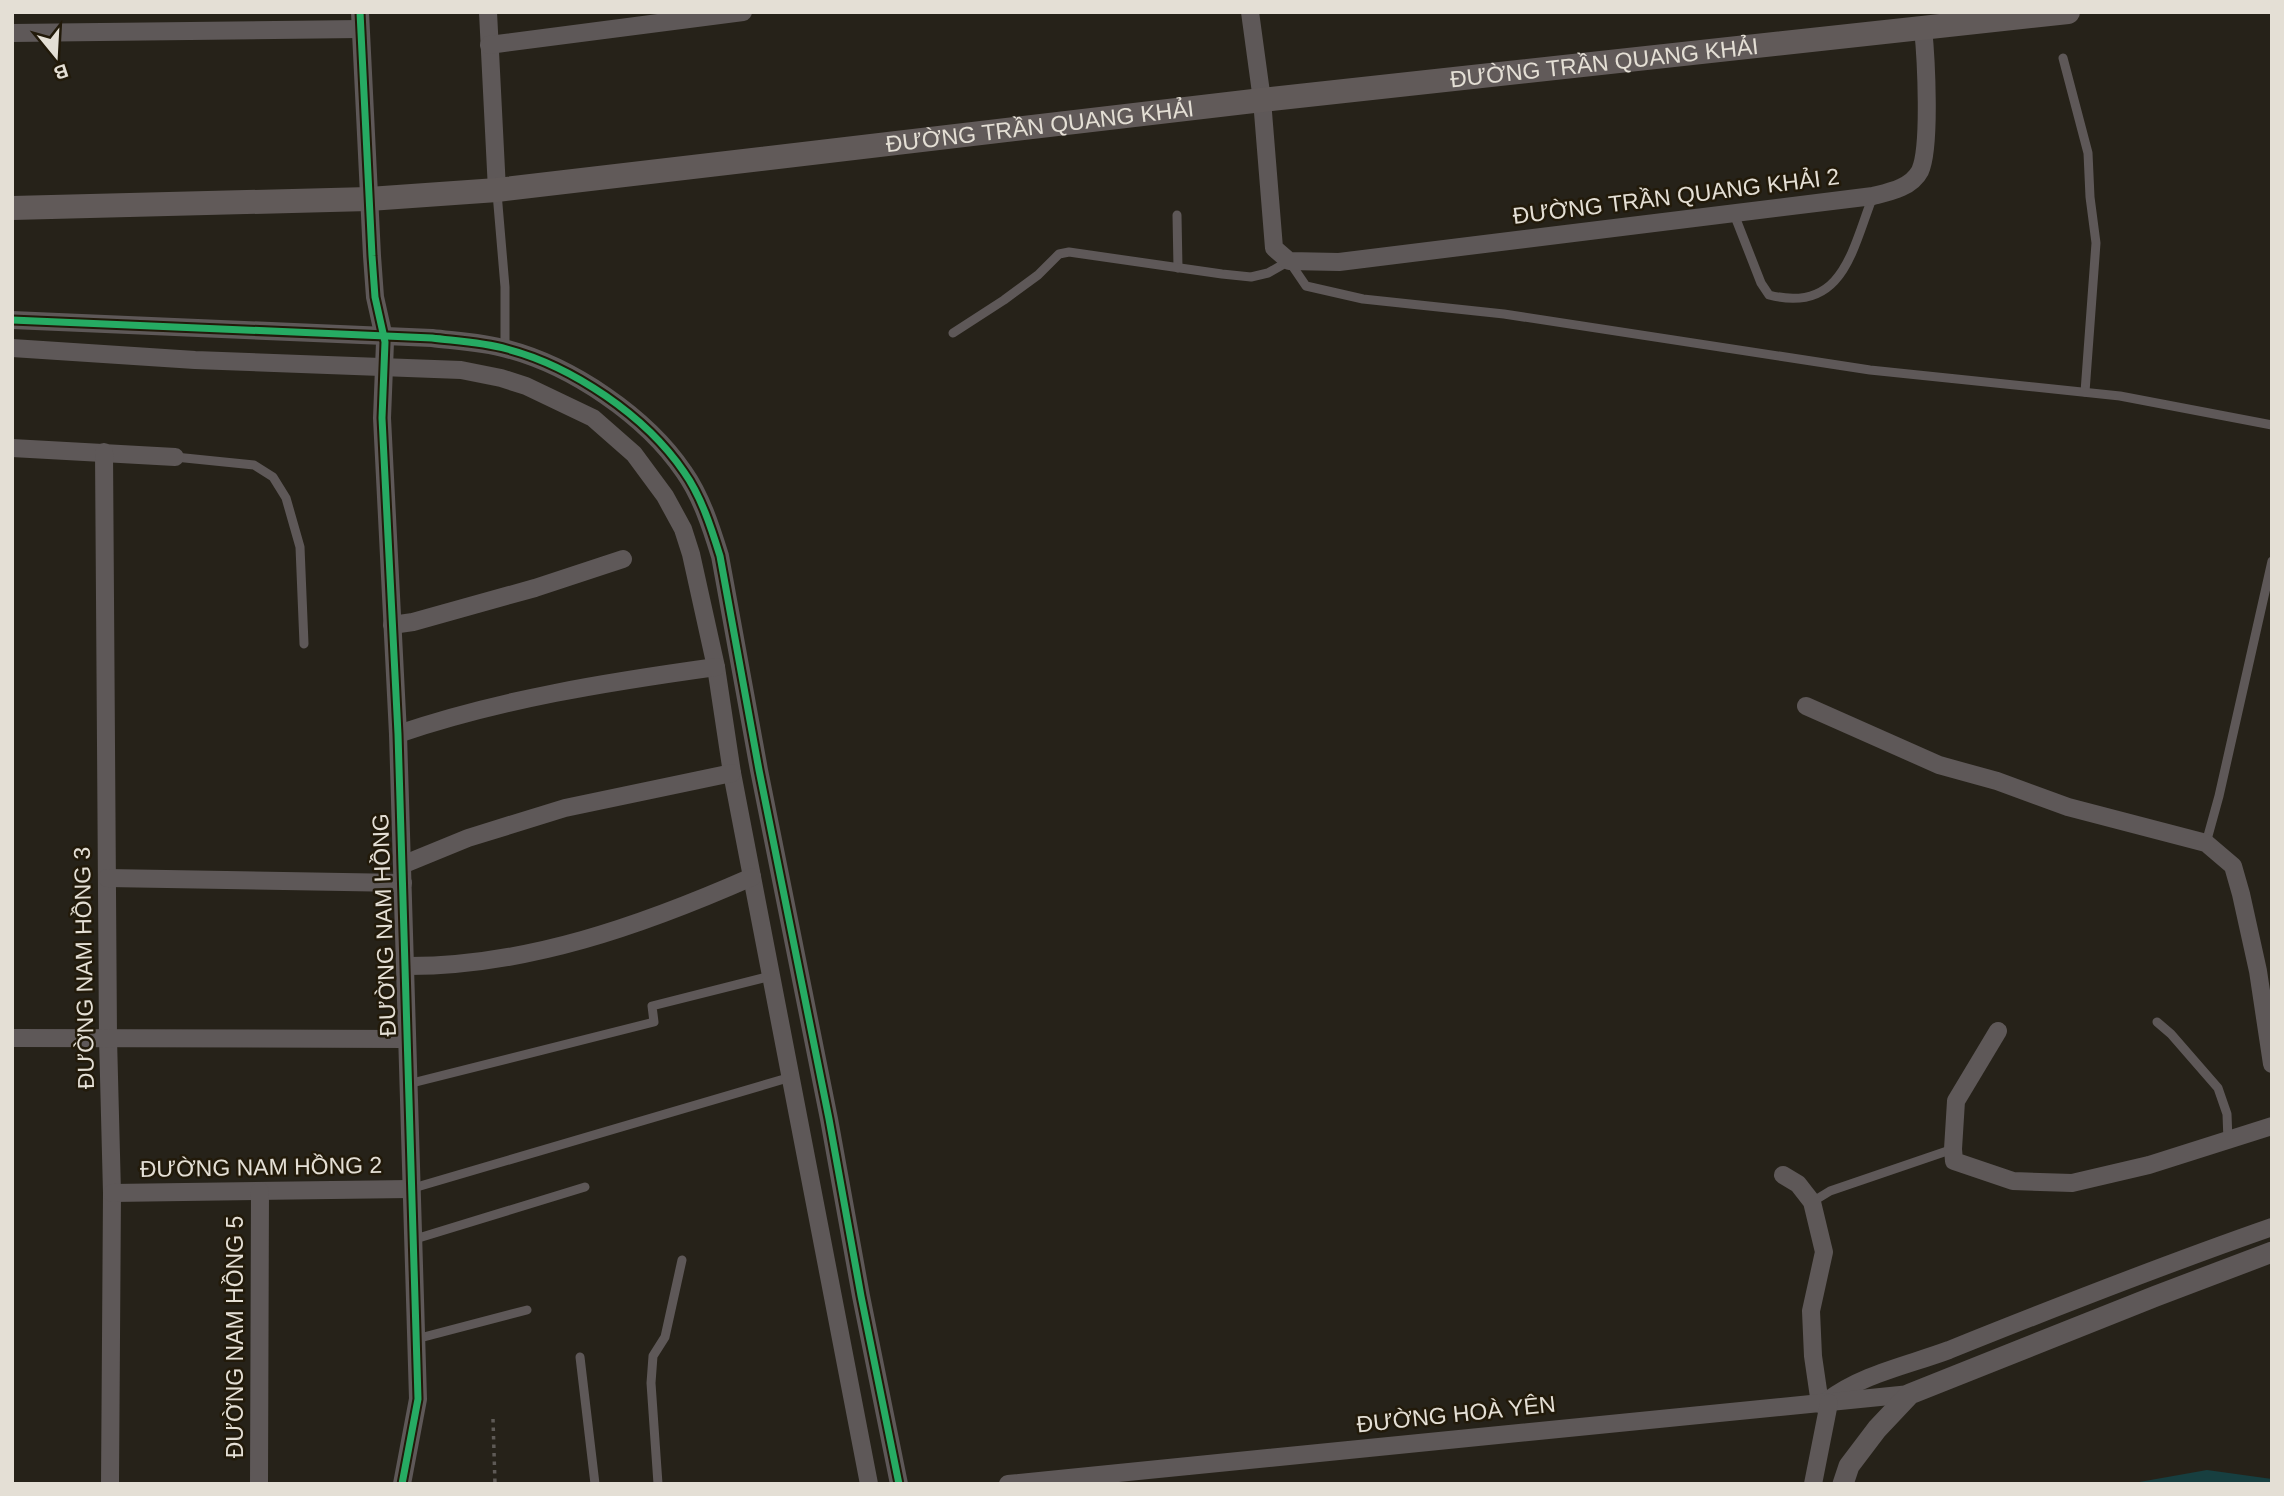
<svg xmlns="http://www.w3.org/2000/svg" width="2284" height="1496" font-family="Arial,sans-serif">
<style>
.water{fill:#173f40}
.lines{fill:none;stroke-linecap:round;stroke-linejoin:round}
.path{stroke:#5e5a56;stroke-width:3.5;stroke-dasharray:3.5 5;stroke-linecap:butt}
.service{stroke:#5e5858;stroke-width:9}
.minor{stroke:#5e5858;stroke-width:18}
.tertiary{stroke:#5e5858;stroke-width:21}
.secondary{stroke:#615a59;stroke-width:24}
.cycleway-casing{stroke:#221a0a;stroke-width:11}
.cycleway{stroke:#26ab63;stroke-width:7}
.labels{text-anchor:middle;stroke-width:5;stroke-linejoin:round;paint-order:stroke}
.street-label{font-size:23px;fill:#e4dfd5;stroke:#221a0a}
</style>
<rect width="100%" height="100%" fill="#262219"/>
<!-- water -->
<polygon class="water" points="2207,1470 2272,1479 2272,1484 2128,1484"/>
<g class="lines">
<!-- path -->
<polyline class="path" points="493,1419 495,1484"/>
<!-- service -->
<g class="service">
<polyline points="2063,58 2088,153 2090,197 2096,243 2085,392"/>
<polyline points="497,193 505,287 505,348"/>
<path d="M 1734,214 L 1761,283 L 1769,295 C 1843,314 1852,250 1873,196"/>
<polyline points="1177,215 1178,268"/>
<polyline points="953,333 1004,300 1038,275 1059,254 1069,252 1222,274 1251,277 1268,273 1289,261 1306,286 1363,299 1504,314 1870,370 2120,396 2272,425"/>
<polyline points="175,457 254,465 273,477 286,498 300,547 304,644"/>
<polyline points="2206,843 2219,796 2272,561"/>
<polyline points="2157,1022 2171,1034 2218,1088 2227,1114 2228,1141"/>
<polyline points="408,1084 654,1022 652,1006 771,976"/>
<polyline points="410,1189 791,1077"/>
<polyline points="1812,1202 1830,1191 1953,1149"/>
<polyline points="412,1240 585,1187"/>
<polyline points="416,1339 527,1310"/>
<polyline points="580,1357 595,1484"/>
<polyline points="658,1484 651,1383 653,1356 665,1337 682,1260"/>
</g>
<!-- minor -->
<g class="minor">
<polyline points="360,12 372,256 375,297 385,342 382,418 398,734 418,1399 402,1484"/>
<polyline points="488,12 497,190"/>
<path d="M 1250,12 L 1262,100 L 1274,248 L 1289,261 L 1339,262 L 1873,196 C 1889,192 1911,188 1920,171 C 1931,147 1926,57 1923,28"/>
<polyline points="12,33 360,29"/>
<polyline points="489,45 743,12"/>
<path d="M 12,320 L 432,338 C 457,341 482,342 507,349 C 572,366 646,416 684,472 C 701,496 711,527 720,556 L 759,770 L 829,1119 L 861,1296 L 899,1484"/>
<polyline points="12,348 195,360 461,370 501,378 526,386 593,418 634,454 665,496 683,529 691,554 716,667 732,773 869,1484"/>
<polyline points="12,448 175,457"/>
<polyline points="104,452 108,1038 112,1193 110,1484"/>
<polyline points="392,625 413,622 535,588 623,559"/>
<polyline points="1806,706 1939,765 1997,781 2068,807 2206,843 2233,866 2241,894 2258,971 2272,1064"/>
<path d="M 398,734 C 501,699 608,682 716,667"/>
<polyline points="402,865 468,838 565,808 732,773"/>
<polyline points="107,878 403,883"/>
<path d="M 405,966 C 525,967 643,925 752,877"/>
<polyline points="1998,1031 1956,1101 1953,1149 1954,1161 2013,1181 2072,1183 2149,1165 2272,1126"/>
<polyline points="12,1038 407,1039"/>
<polyline points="1783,1175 1798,1184 1812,1202 1824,1252 1811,1311 1813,1356 1820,1404"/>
<polyline points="112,1193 410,1189"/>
<path d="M 1827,1401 C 1862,1374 1909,1365 1949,1350 C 2056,1307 2163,1265 2272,1227"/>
<polyline points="259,1484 260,1191"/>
<polyline points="1008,1484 1910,1394"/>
<polyline points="1813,1484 1829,1403"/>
</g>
<!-- tertiary -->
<polyline class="tertiary" points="1843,1484 1849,1466 1877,1429 1910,1394 2156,1296 2272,1252"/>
<!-- secondary -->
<path class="secondary" id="s1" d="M 12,208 L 369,199 L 497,190 L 1262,100 L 2068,12"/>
<!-- cycleway casing -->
<g class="cycleway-casing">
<g id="cycleway">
<polyline points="360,12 372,256 375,297 385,342 382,418 398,734 418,1399 402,1484"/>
<path d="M 12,320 L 432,338 C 457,341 482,342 507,349 C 572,366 646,416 684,472 C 701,496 711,527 720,556 L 759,770 L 829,1119 L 861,1296 L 899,1484"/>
</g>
</g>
<!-- cycleway -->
<use href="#cycleway" class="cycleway"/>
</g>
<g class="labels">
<!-- street labels -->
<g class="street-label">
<text dy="8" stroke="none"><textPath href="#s1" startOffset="1600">ĐƯỜNG TRẦN QUANG KHẢI</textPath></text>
<text dy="8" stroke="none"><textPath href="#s1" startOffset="1032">ĐƯỜNG TRẦN QUANG KHẢI</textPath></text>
<text transform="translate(1676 196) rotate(-7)" y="8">ĐƯỜNG TRẦN QUANG KHẢI 2</text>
<text transform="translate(384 925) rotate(-92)" y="8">ĐƯỜNG NAM HỒNG</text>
<text transform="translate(84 968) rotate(-91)" y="8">ĐƯỜNG NAM HỒNG 3</text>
<text transform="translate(261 1167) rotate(-1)" y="8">ĐƯỜNG NAM HỒNG 2</text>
<text transform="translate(235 1337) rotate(-90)" y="8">ĐƯỜNG NAM HỒNG 5</text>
<text transform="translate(1456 1414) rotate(-6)" y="8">ĐƯỜNG HOÀ YÊN</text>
</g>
</g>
<!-- border -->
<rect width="2284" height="1496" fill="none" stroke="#e4dfd5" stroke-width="28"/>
<!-- north arrow -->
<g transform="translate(56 56) rotate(162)" stroke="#221a0a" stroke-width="5" paint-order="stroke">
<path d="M0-5L12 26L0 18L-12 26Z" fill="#e4dfd5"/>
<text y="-10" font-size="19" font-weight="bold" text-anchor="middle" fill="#e4dfd5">B</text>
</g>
</svg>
